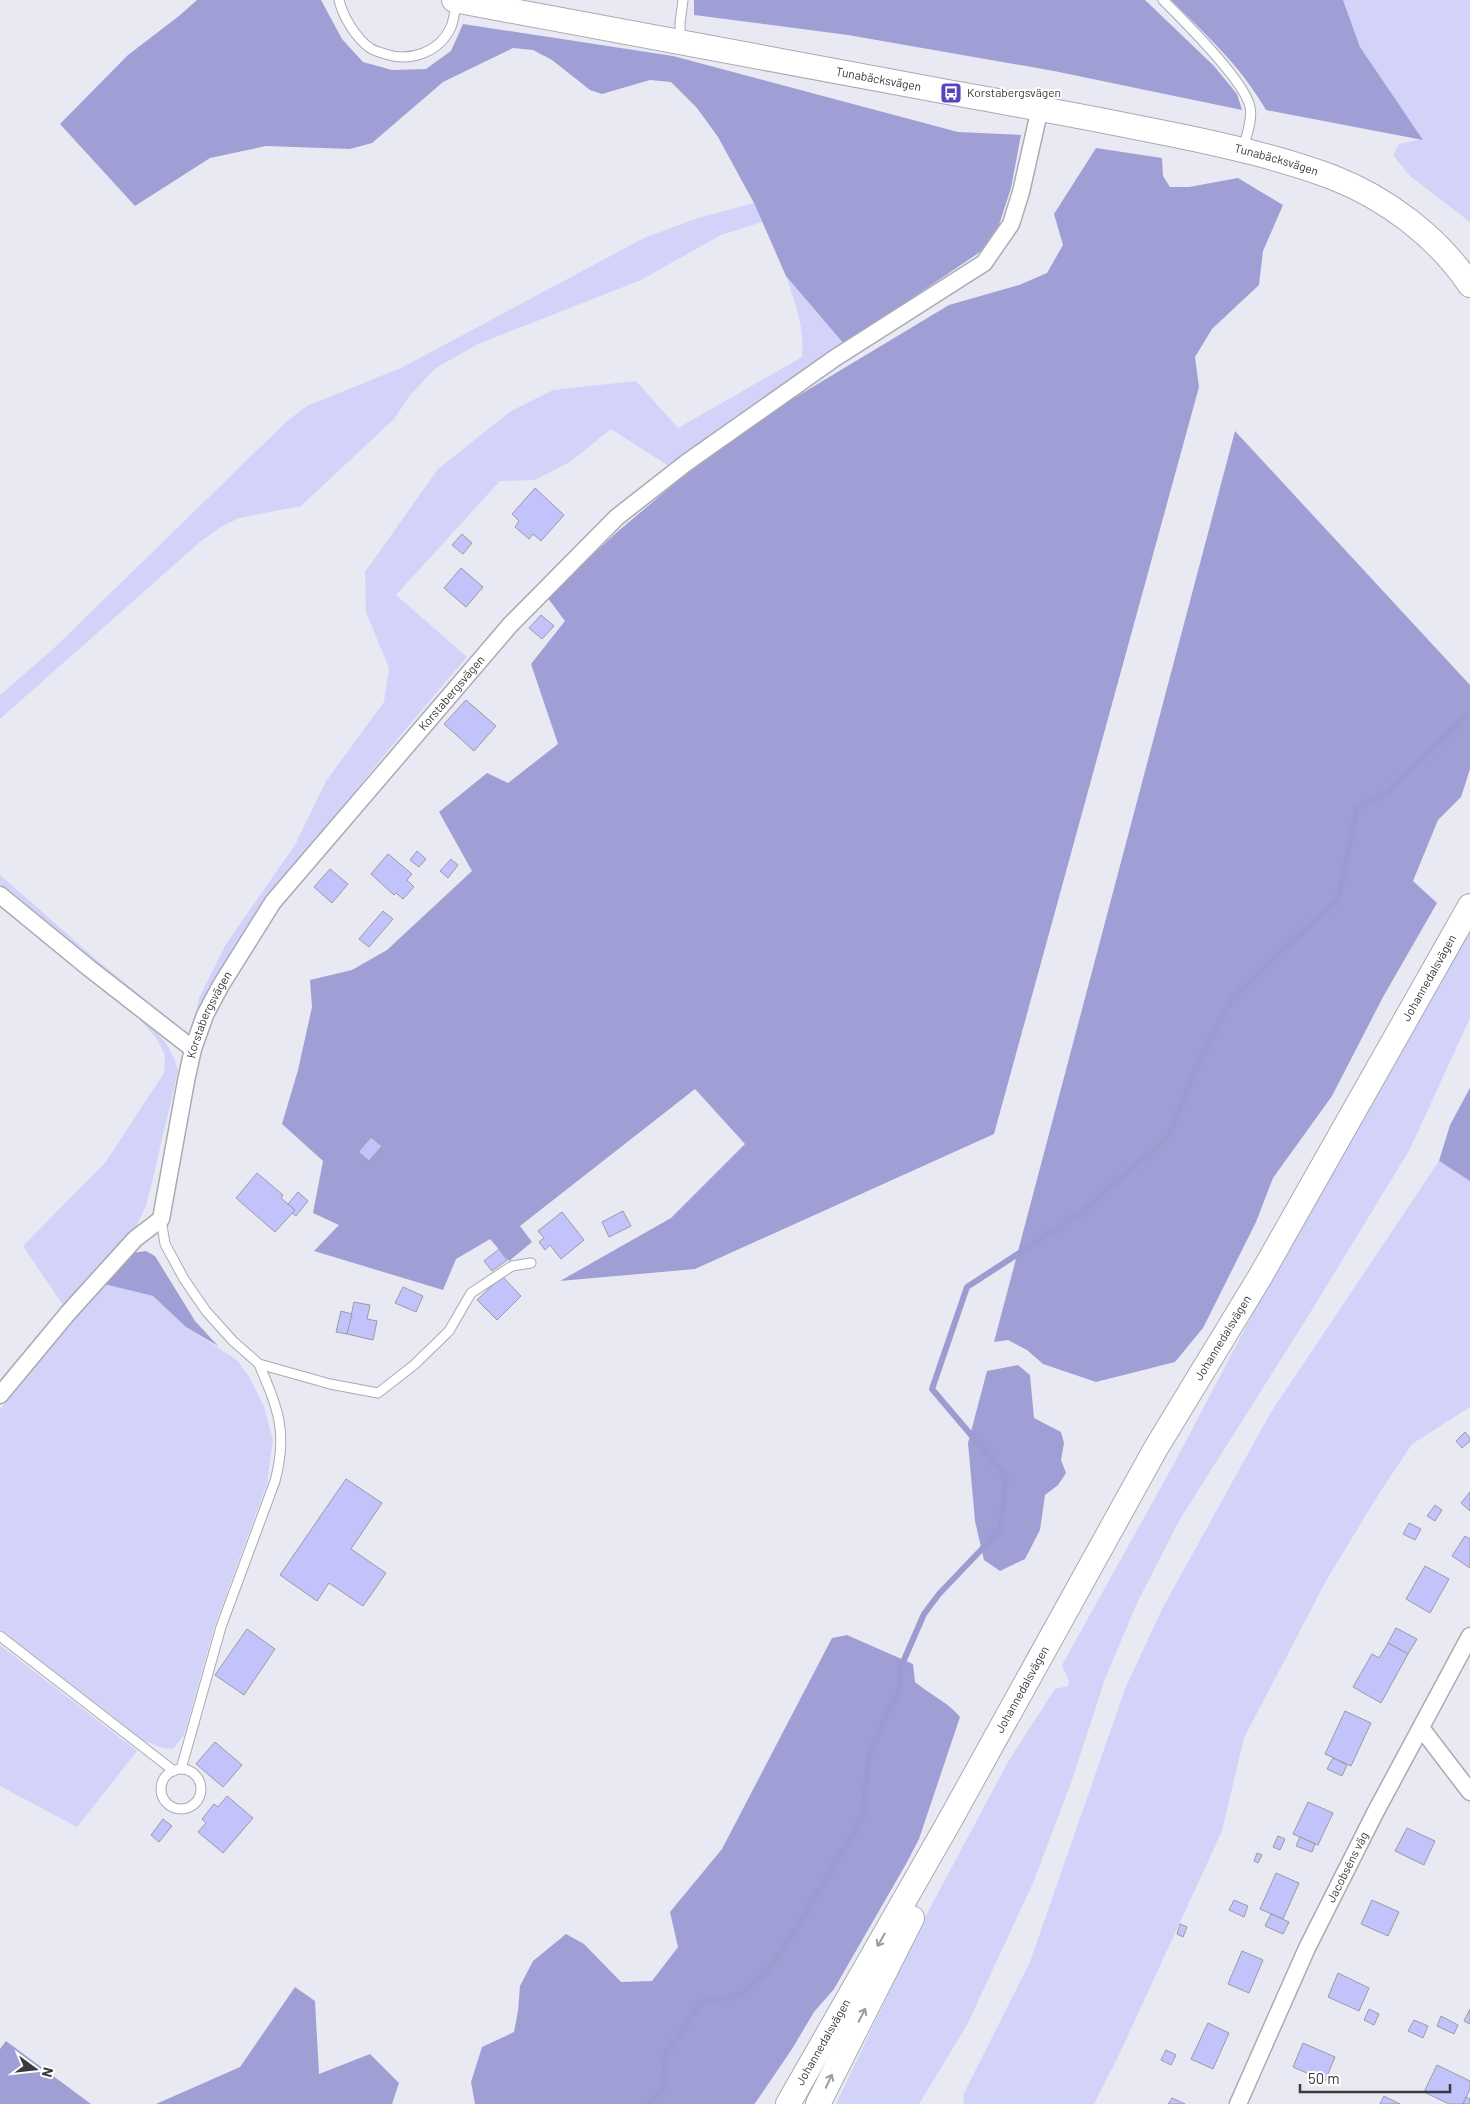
<svg xmlns="http://www.w3.org/2000/svg" width="1470" height="2104" font-family="Barlow,sans-serif">
<style>
.green{fill:#d3d3fa}
.forest{fill:#a09fd5}
.lines{fill:none;stroke-linecap:round;stroke-linejoin:round}
.stream{stroke:#9c9cd1;stroke-width:6}
.building{fill:#c3c3fb;stroke:#9b9ba5}
.lane-casing{stroke:#a9aab3;stroke-width:11}
.street-casing{stroke:#a9aab3;stroke-width:19}
.secondary-casing{stroke:#a9aab3;stroke-width:26}
.lane{stroke:#fff;stroke-width:9}
.street{stroke:#fff;stroke-width:16}
.secondary{stroke:#fff;stroke-width:24}
.oneway{stroke:#9c9c9e}
.labels{text-anchor:middle;stroke-width:4;stroke-linejoin:round;paint-order:stroke}
.street-label{font-size:12px;fill:#3a3a3e;stroke:#fff}
.poi-label{font-size:12px;fill:#3a3a3e;stroke:#fff;text-anchor:start}
</style>
<rect width="100%" height="100%" fill="#e8e9f3"/>
<!-- green -->
<g class="green">
<polygon points="1343,0 1470,0 1470,222 1410,176 1393,155 1399,144 1422,139 1360,47"/>
<polygon points="754,203 762,222 721,235 641,280 478,344 436,368 410,395 394,419 301,506 239,518 221,527 200,542 0,719 0,695 51,651 286,422 307,406 403,367 644,238 698,218"/>
<path d="M 786,276 L 844,344 L 667,465 L 611,429 L 570,462 L 535,480 L 500,481 L 396,595 L 467,657 C 417,715 369,773 322,832 C 275,890 231,947 196,1013 L 199,998 L 226,944 L 295,845 L 326,781 L 384,702 L 389,668 L 366,612 L 365,572 L 438,469 L 511,411 L 553,390 L 636,381 L 678,428 L 802,357 C 805,328 795,303 786,276 Z"/>
<polygon points="0,875 98,961 162,1013 96,965 7,891 0,884"/>
<polygon points="1470,928 1470,1018 1410,1149 1307,1318 1179,1521 1137,1603 1105,1679 1072,1780 1033,1883 967,2025 919,2104 836,2104 923,1921 1009,1760 1055,1689 1068,1686 1069,1682 1062,1665 1176,1460 1268,1285 1447,973"/>
<path d="M 133,1012 C 156,1032 170,1040 178,1071 L 152,1182 L 146,1206 L 137,1225 L 65,1308 L 23,1246 L 105,1163 L 164,1073 L 165,1055 L 157,1039 Z"/>
<polygon points="1439,1161 1470,1181 1470,1407 1412,1444 1380,1492 1327,1579 1244,1738 1222,1831 1118,2057 1094,2104 964,2104 963,2095 1030,1962 1125,1689 1162,1609 1271,1412"/>
<polygon points="104,1284 153,1296 186,1327 237,1360 250,1378 264,1407 273,1440 267,1484 215,1625 184,1735 173,1749 162,1748 143,1740 0,1629 0,1409"/>
<polygon points="0,1645 137,1751 77,1827 0,1786"/>
</g>
<!-- forest -->
<g class="forest">
<polygon points="197,0 321,0 342,39 363,62 392,70 426,69 451,51 463,24 673,56 958,132 1021,135 1011,188 999,225 980,252 844,344 786,276 754,203 718,137 697,108 671,82 650,80 602,94 590,90 552,60 533,50 513,48 443,82 372,143 350,149 266,146 210,158 135,206 60,124 128,55 179,16"/>
<polygon points="694,0 1145,0 1214,66 1237,94 1242,110 1054,71 848,35 694,15"/>
<path d="M 1171,0 L 1343,0 L 1360,47 L 1423,140 L 1266,110 C 1239,64 1208,37 1171,0 Z"/>
<polygon points="1096,148 1162,158 1163,176 1170,187 1189,187 1238,178 1283,205 1263,251 1259,285 1212,329 1195,357 1199,387 994,1134 695,1269 560,1281 671,1218 745,1144 695,1089 520,1226 532,1242 509,1261 490,1239 456,1259 443,1290 314,1251 339,1225 313,1213 323,1161 282,1124 298,1070 312,1007 310,980 352,970 387,950 472,871 439,812 487,773 508,783 558,744 531,664 565,621 547,597 616,533 680,479 781,406 949,305 1019,285 1047,273 1063,245 1054,214"/>
<polygon points="1235,431 1470,685 1470,769 1461,797 1438,820 1413,881 1437,903 1383,997 1332,1096 1273,1178 1256,1222 1203,1328 1175,1362 1096,1382 1043,1364 1027,1350 1008,1340 994,1342"/>
<polygon points="1470,1088 1470,1181 1439,1161 1450,1125"/>
<polygon points="146,1251 155,1256 195,1321 218,1346 186,1327 153,1296 104,1284 132,1253"/>
<polygon points="1018,1365 1030,1375 1034,1418 1061,1432 1064,1443 1061,1460 1066,1473 1058,1485 1045,1495 1040,1530 1025,1559 1000,1571 984,1560 975,1521 968,1443 987,1371"/>
<path d="M 847,1635 L 913,1664 L 915,1682 C 930,1695 948,1702 960,1717 L 919,1839 L 906,1864 L 834,1989 L 814,2012 L 792,2049 L 756,2102 L 754,2104 L 475,2104 L 471,2082 L 482,2047 L 514,2032 L 518,2011 L 520,1986 L 533,1961 L 566,1934 L 584,1944 L 621,1982 L 652,1981 L 678,1947 L 670,1912 L 722,1849 L 832,1638 Z"/>
<polygon points="295,1987 315,2001 319,2074 370,2054 399,2083 392,2104 156,2104 240,2067"/>
<polygon points="6,2041 91,2104 0,2104 0,2049"/>
</g>
<g class="lines">
<!-- stream -->
<polyline class="stream" points="650,2104 664,2085 666,2052 683,2031 699,2003 739,1995 768,1971 792,1935 863,1817 869,1754 885,1717 899,1691 900,1669 924,1614 939,1594 1001,1529 1006,1476 932,1389 967,1287 1078,1215 1168,1137 1197,1067 1233,997 1338,899 1357,809 1386,793 1470,712"/>
</g>
<!-- building -->
<g class="building">
<polygon points="535,488 564,515 541,541 533,534 529,539 515,527 519,521 512,514"/>
<polygon points="462,534 472,543 463,554 452,545"/>
<polygon points="461,568 483,587 466,607 444,588"/>
<polygon points="541,615 554,626 542,639 529,628"/>
<polygon points="466,700 496,726 474,751 444,724"/>
<polygon points="417,851 426,859 419,867 410,860"/>
<polygon points="388,854 412,874 407,880 414,887 403,899 396,893 394,895 371,874"/>
<polygon points="451,859 458,865 448,878 440,871"/>
<polygon points="330,869 348,884 332,903 314,887"/>
<polygon points="383,911 393,919 369,947 359,939"/>
<polygon points="371,1137 382,1146 369,1161 358,1152"/>
<polygon points="257,1173 283,1195 281,1198 295,1210 275,1232 236,1198"/>
<polygon points="298,1192 308,1201 296,1216 292,1213 295,1210 288,1204"/>
<polygon points="623,1211 631,1226 609,1237 602,1222"/>
<polygon points="562,1212 584,1240 561,1259 550,1245 545,1250 539,1242 544,1238 538,1231"/>
<polygon points="499,1249 507,1260 492,1271 484,1261"/>
<polygon points="502,1276 521,1296 497,1320 477,1300"/>
<polygon points="403,1287 423,1296 416,1312 395,1303"/>
<polygon points="354,1302 370,1305 367,1319 377,1321 373,1340 347,1334"/>
<polygon points="341,1311 352,1314 347,1334 336,1332"/>
<polygon points="1465,1432 1470,1438 1470,1441 1462,1448 1456,1441"/>
<polygon points="346,1479 382,1503 351,1549 386,1573 363,1606 329,1583 317,1601 280,1575"/>
<polygon points="1470,1492 1470,1511 1461,1503"/>
<polygon points="1435,1505 1442,1510 1435,1521 1427,1516"/>
<polygon points="1409,1523 1421,1529 1415,1540 1403,1534"/>
<polygon points="1465,1536 1470,1539 1470,1568 1452,1556"/>
<polygon points="1425,1566 1449,1579 1430,1613 1406,1599"/>
<polygon points="1396,1628 1417,1639 1408,1654 1388,1643"/>
<polygon points="247,1629 275,1649 244,1695 215,1675"/>
<polygon points="1388,1643 1408,1654 1381,1703 1353,1687 1372,1654 1379,1658"/>
<polygon points="1345,1711 1371,1723 1351,1766 1325,1754"/>
<polygon points="215,1742 242,1765 223,1787 196,1764"/>
<polygon points="1333,1758 1347,1765 1342,1776 1327,1769"/>
<polygon points="227,1796 253,1818 223,1853 198,1832 206,1823 202,1819 214,1804 218,1807"/>
<polygon points="1308,1802 1333,1813 1318,1845 1293,1834"/>
<polygon points="163,1819 172,1826 159,1842 151,1835"/>
<polygon points="1407,1828 1435,1841 1424,1865 1395,1851"/>
<polygon points="1278,1836 1285,1839 1280,1850 1273,1847"/>
<polygon points="1300,1837 1315,1844 1312,1852 1296,1846"/>
<polygon points="1257,1853 1262,1855 1258,1863 1254,1861"/>
<polygon points="1276,1873 1299,1883 1283,1919 1260,1909"/>
<polygon points="1234,1900 1248,1906 1244,1917 1229,1910"/>
<polygon points="1372,1900 1399,1912 1388,1936 1361,1924"/>
<polygon points="1271,1914 1289,1922 1283,1934 1265,1926"/>
<polygon points="1180,1924 1187,1927 1183,1937 1177,1934"/>
<polygon points="1242,1951 1263,1960 1249,1993 1228,1984"/>
<polygon points="1338,1973 1369,1988 1359,2011 1328,1997"/>
<polygon points="1369,2009 1379,2014 1374,2025 1364,2020"/>
<polygon points="1470,2009 1470,2024 1464,2021"/>
<polygon points="1441,2016 1458,2025 1454,2034 1437,2026"/>
<polygon points="1414,2020 1428,2026 1423,2038 1408,2031"/>
<polygon points="1208,2023 1229,2033 1213,2069 1191,2059"/>
<polygon points="1303,2043 1335,2057 1325,2081 1293,2067"/>
<polygon points="1166,2050 1176,2055 1171,2065 1161,2060"/>
<polygon points="1437,2065 1470,2081 1470,2089 1463,2104 1449,2104 1424,2092"/>
<polygon points="1384,2096 1400,2104 1380,2104"/>
<polygon points="1466,2097 1470,2099 1470,2104 1463,2104"/>
<polygon points="1172,2098 1185,2104 1168,2104"/>
</g>
<g class="lines">
<!-- lane casing -->
<g class="lane-casing">
<g id="lane">
<path d="M 339,0 C 343,17 356,38 370,48 C 374,51 380,52 385,54 C 410,62 439,53 451,27 C 454,19 455,9 457,1"/>
<path d="M 1163,0 C 1184,21 1245,81 1250,107 C 1253,119 1246,137 1243,149"/>
<polyline points="680,41 680,23 683,0"/>
<polyline points="161,1219 165,1244 184,1279 206,1311 233,1341 259,1364 330,1384 378,1393 414,1365 449,1331 471,1293 512,1266 531,1263"/>
<polyline points="0,1636 174,1771"/>
<path d="M 181,1769 L 221,1627 L 275,1481 C 288,1432 278,1409 259,1364"/>
<circle cx="181" cy="1789" r="20"/>
</g>
</g>
<!-- street casing -->
<g class="street-casing">
<g id="street">
<polyline points="0,895 89,968 193,1049"/>
<path id="s1" d="M 0,1395 L 68,1313 L 135,1239 L 161,1219 L 186,1081 L 193,1049 L 205,1015 L 221,985 L 273,902 L 511,624 L 617,517 L 686,463 L 835,358 L 984,263 L 1011,224 L 1021,192 L 1040,108"/>
<polyline points="1422,1729 1470,1792"/>
<path id="s2" d="M 1238,2104 L 1307,1948 L 1375,1813 L 1470,1636"/>
</g>
</g>
<!-- secondary casing -->
<g class="secondary-casing">
<g id="secondary">
<path id="s3" d="M 454,0 C 620,30 786,63 953,93 C 1027,106 1101,120 1175,135 C 1228,146 1281,158 1332,177 C 1386,198 1437,236 1470,285"/>
<path id="s4" d="M 788,2104 L 949,1822 L 1156,1448 L 1260,1277 L 1470,906"/>
<polyline points="818,2104 912,1918"/>
</g>
</g>
<!-- lane -->
<use href="#lane" class="lane"/>
<!-- street -->
<use href="#street" class="street"/>
<!-- secondary -->
<use href="#secondary" class="secondary"/>
</g>
<!-- one-way arrows -->
<defs><path id="oneway-shaft" d="M-6 0H5M1.5-3L5.5 0L1.5 3" fill="none" stroke-width="1.6" stroke-linecap="round" stroke-linejoin="round" transform="scale(1.25)"/></defs>
<g class="oneway">
<use href="#oneway-shaft" transform="translate(881 1940) rotate(120)"/>
<use href="#oneway-shaft" transform="translate(862 2015) rotate(-63)"/>
<use href="#oneway-shaft" transform="translate(829 2081) rotate(-65)"/>
</g>
<!-- icons -->
<defs>
<g id="bus-square" transform="scale(1.125)"><rect x="-9" y="-9" width="18" height="18" rx="4" fill="#5845bd" stroke="#fff"/><path d="M-5-6H5V4H4V6H2V4H-2V6H-4V4H-5ZM-3.5-4V0h7V-4ZM-3.5 1.2v1.5H-2V1.2ZM2 1.2v1.5H3.5V1.2Z" fill="#fff"/></g>
</defs>
<g fill-rule="evenodd">
<use href="#bus-square" x="951" y="93"/>
</g>
<g class="labels">
<!-- street labels -->
<g class="street-label">
<text dy="4" stroke="none"><textPath href="#s3" startOffset="432">Tunabäcksvägen</textPath></text>
<text dy="4" stroke="none"><textPath href="#s3" startOffset="838">Tunabäcksvägen</textPath></text>
<text dy="4" stroke="none"><textPath href="#s1" startOffset="855">Korstabergsvägen</textPath></text>
<text dy="4" stroke="none"><textPath href="#s4" startOffset="1296">Johannedalsvägen</textPath></text>
<text dy="4" stroke="none"><textPath href="#s1" startOffset="450">Korstabergsvägen</textPath></text>
<text dy="4" stroke="none"><textPath href="#s4" startOffset="881">Johannedalsvägen</textPath></text>
<text dy="4" stroke="none"><textPath href="#s4" startOffset="476">Johannedalsvägen</textPath></text>
<text dy="4" stroke="none"><textPath href="#s2" startOffset="261">Jacobséns väg</textPath></text>
<text dy="4" stroke="none"><textPath href="#s4" startOffset="71">Johannedalsvägen</textPath></text>
</g>
<!-- poi labels -->
<g class="poi-label">
<text x="967" y="97">Korstabergsvägen</text>
</g>
</g>
<!-- north arrow -->
<g transform="translate(35 2069) rotate(105)" stroke="#ffffff" stroke-width="4" paint-order="stroke">
<path d="M0-4L9 19L0 12L-9 19Z" fill="#3a3a3e"/>
<text y="-8" font-size="14" font-weight="bold" text-anchor="middle" fill="#3a3a3e">N</text>
</g>
<!-- scale -->
<path d="M1300 2084v8h150v-8" fill="none" stroke="#3a3a3e" stroke-width="2.5"/>
<text x="1308" y="2084" font-size="15" fill="#3a3a3e" stroke="#ffffff" stroke-width="4" paint-order="stroke">50 m</text>
</svg>
